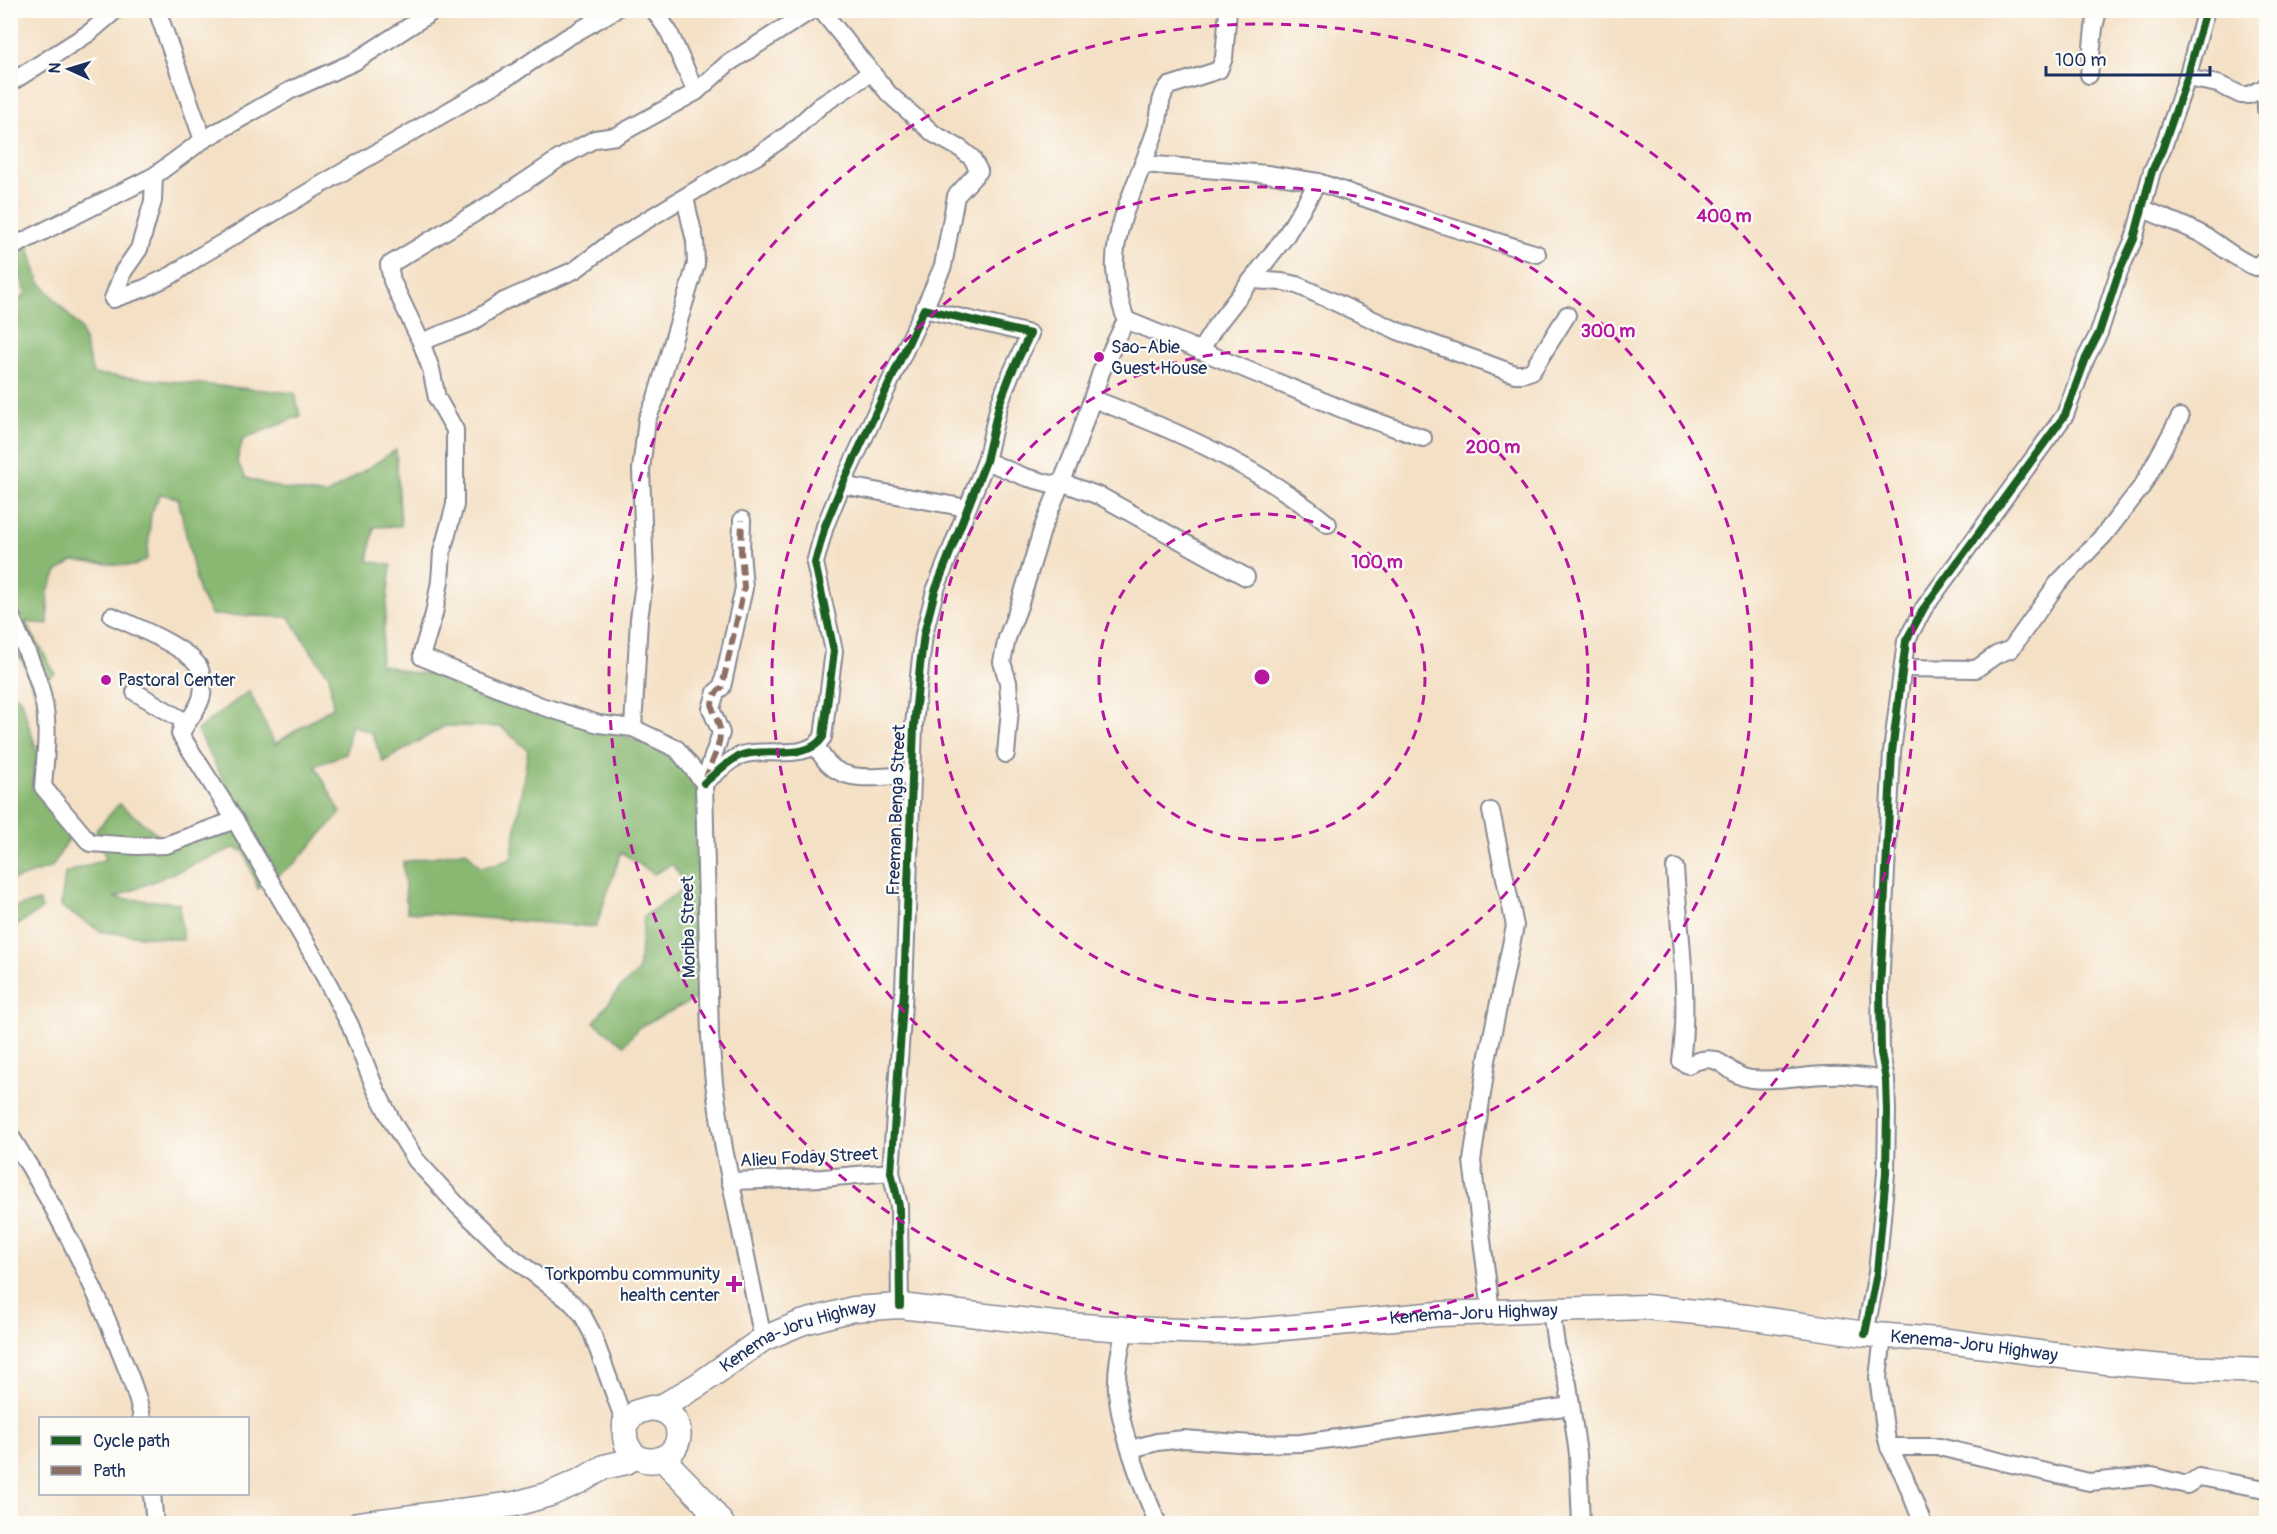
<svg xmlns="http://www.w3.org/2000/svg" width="2277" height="1534" font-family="Pangolin,sans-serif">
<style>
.forest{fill:#89b872;stroke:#527468;stroke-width:1.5}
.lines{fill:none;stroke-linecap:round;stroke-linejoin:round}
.minor-casing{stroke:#888892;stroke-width:20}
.highway-casing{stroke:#888892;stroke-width:27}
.minor{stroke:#fff;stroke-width:16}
.highway{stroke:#fff;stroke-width:24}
.quiet{stroke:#8d6e63;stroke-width:6;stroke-dasharray:12 6;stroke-linecap:butt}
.cycleway-casing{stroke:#fdfcf7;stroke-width:11}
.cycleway{stroke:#1b5e20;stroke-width:8}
.ring{fill:none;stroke:#b5179e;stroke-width:3;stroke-dasharray:10 8}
.poi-dot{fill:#b5179e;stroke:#fdfcf7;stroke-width:2}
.labels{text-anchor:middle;stroke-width:4.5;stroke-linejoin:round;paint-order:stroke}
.poi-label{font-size:18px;fill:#1b2f5e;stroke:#fdfcf7;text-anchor:start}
.street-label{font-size:18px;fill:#1b2f5e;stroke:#fdfcf7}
.centre{fill:#b5179e;stroke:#fdfcf7;stroke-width:3}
.ring-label{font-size:18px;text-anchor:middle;font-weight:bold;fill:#b5179e;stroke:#fdfcf7;stroke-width:4.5;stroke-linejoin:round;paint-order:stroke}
</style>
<rect width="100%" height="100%" fill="#fdfcf7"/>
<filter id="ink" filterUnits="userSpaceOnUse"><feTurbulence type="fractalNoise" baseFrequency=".0167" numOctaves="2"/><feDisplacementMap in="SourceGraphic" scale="12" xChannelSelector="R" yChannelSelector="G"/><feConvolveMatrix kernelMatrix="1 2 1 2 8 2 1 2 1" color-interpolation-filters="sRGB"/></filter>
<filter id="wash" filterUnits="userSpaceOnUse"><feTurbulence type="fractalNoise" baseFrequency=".008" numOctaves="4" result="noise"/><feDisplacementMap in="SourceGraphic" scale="24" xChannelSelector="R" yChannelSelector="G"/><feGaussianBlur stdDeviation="1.35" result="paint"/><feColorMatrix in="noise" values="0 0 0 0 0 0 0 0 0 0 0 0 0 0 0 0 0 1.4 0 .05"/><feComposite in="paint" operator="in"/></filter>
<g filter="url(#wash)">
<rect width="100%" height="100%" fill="#f4e0c5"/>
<!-- forest -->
<g class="forest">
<polygon points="27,240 39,281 81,329 93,374 295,393 300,416 243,439 237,461 246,478 280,488 326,495 396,450 401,526 374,527 368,561 391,565 380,664 408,672 453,676 656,747 698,781 697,998 639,1027 624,1045 594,1022 620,988 638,972 644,916 687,886 672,864 654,874 621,852 596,927 407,912 403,862 466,851 481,868 511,859 528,750 501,727 445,726 383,762 372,733 351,725 346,754 315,765 341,813 295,863 258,889 244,851 233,848 114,898 179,903 183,940 102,932 61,907 65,873 106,859 96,830 119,804 173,846 241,822 231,795 197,730 249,691 275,744 333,707 329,675 317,660 289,617 212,615 199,593 178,498 160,494 151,514 147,559 134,566 73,561 57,572 48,591 48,624 25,622 55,673 33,689 24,663 11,648 10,304 26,294 11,247"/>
<polygon points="10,692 20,698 44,773 65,811 70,837 52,867 11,881"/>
<polygon points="39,901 42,909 11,929 11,908"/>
</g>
</g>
<g filter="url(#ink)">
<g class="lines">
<!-- minor casing -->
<g class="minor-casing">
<g id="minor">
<polyline points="157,10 203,140"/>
<polyline points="654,10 669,32 696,92"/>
<polyline points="821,10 889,94 934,134 961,149 972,158 979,171 956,196 943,266 924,309"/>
<polyline points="2089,75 2094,28 2098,10"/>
<polyline points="2187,78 2218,84 2241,95 2249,95 2266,87"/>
<polyline points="10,83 89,33 116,10"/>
<polyline points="2266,85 2266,109"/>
<polyline points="1143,164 1267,174 1318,182 1437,223 1537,254"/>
<path d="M 2142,208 C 2162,218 2183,224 2203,235 C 2221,245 2236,260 2256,267 L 2266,258"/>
<polyline points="10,248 154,176 203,140 291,90 354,62 435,10"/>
<polyline points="1253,280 1282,282 1297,285 1398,331 1515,374 1522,374 1532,371 1567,315"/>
<polyline points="113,299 145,288 172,275 200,256 324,183 516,72 566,38 615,10"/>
<polyline points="113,299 123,272 139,249 153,201 154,176"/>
<polyline points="1126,320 1347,411 1423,438"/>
<polyline points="421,342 470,323 504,301 575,270 617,238 716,178 757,156 790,133 820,106 872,72"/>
<polyline points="1200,351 1215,327 1285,237 1318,182"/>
<path d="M 1093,399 C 1175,430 1260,467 1328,524"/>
<polyline points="986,461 1025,477 1051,484 1061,482 1102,497 1246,577"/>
<polyline points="842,485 967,508"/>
<polyline points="742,520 741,551 744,588 722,687 716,692 711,709 721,733 704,783 710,1036 714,1083 724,1149 763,1339"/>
<path d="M 10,613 C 21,642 37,669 43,699 C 50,728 45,758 43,787 L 90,843 L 137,846 L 166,845 L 235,820"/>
<path d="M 112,616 C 132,625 189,648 199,667 C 203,676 204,689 201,699 C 197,710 188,721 182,731"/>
<polyline points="1903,668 1976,669 1996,655 2011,649 2058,583 2104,535 2143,485 2180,417"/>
<polyline points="135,692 184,721 180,734 235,820 317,962 350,1025 375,1088 393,1123 416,1160 458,1206 507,1253 572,1303 582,1314 592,1333 625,1423"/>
<polyline points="633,728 639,619 645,576 641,470 647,419 655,401 696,264 695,241 685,198"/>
<path d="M 817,746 C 834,788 874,776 911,775"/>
<path d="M 1006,754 L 1010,709 L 1008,682 L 1002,662 L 1007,638 L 1019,606 L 1043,527 L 1076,447 L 1101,372 L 1126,320 C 1120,303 1116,288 1115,270 C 1112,227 1143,170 1156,129 C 1161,114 1158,97 1169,86 L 1219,70 L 1224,58 L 1228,10"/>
<path d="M 704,783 C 715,775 729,759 742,755 C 767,747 807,762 823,737 L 834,651 L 815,563 L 825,526 L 842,485 L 924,309 L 1030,334 L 1010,376 L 999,405 L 986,461 L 935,591 L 924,634 L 920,666 L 914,726 L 904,990 L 891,1172 L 899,1206 L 900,1306"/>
<polyline points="704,783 677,749 633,728 599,724 541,706 422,657 422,653 434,614 440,581 442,552 455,505 455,430 437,398 431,369 421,342 392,281 389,265 500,198 560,158 595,139 616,136 696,92 727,64 812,10"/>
<polyline points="1491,811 1515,926 1487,1060 1472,1161 1491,1311"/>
<path d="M 1675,868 C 1679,932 1690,997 1681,1061 L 1688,1065 C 1722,1047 1725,1076 1751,1079 C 1782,1082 1813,1073 1844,1075 C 1858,1076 1872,1078 1886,1080"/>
<path d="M 10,1135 C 53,1202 88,1271 117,1344 C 126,1368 138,1393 142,1418"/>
<polyline points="730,1181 823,1178 891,1172"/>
<polyline points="1551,1310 1556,1345 1568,1384 1578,1454 1581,1524"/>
<path d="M 1125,1329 C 1120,1350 1116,1369 1117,1390 C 1119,1427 1143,1489 1158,1524"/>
<polyline points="1865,1334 1877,1273 1886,1173 1887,1111 1886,1080 1881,1053 1880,989 1892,752 1906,641 1924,608 2065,415 2086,358 2099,333 2119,272 2134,239 2152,171 2162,150 2187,78 2206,10"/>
<polyline points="1883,1336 1878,1378 1886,1435 1889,1447 1904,1476 1923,1524"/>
<polyline points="1889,1447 1939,1447 2089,1482 2152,1476 2187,1485 2199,1477 2266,1489"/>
<polyline points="1131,1449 1157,1442 1184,1439 1252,1444 1301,1443 1571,1406"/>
<polyline points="152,1494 155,1524"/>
</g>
</g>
<!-- highway casing -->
<g class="highway-casing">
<g id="highway">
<path d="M 651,1408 C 662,1409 673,1414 677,1425 C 688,1459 637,1476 626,1442 C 624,1436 625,1429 625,1423 L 637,1412 Z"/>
<path id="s1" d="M 658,1409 L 698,1385 L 763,1339 L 801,1323 L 853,1309 L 900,1306 L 1055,1324 L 1125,1329 L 1211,1332 L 1250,1331 L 1438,1314 L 1645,1307 L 1747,1317 L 1865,1334 L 1948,1341 L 2107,1362 L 2176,1368 L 2266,1371"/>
<polyline points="663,1459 702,1499 722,1524"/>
<polyline points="359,1524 515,1504 550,1494 582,1480 604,1467 626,1462 635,1456"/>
</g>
</g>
<!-- minor -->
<use href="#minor" class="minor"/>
<!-- highway -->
<use href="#highway" class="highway"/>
<!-- quiet -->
<path class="quiet" d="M 705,781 C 709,767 719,750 720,735 C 722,717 700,706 722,687 L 744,588 L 741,551 L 742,520"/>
<!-- cycleway casing -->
<g class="cycleway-casing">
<g id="cycleway">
<path d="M 704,783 C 715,775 729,759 742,755 C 767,747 807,762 823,737 L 834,651 L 815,563 L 825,526 L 842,485 L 924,309 L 1030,334 L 1010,376 L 999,405 L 986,461 L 935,591 L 924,634 L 920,666 L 914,726 L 904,990 L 891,1172 L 899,1206 L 900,1306"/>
<polyline points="1865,1334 1877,1273 1886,1173 1887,1111 1886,1080 1881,1053 1880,989 1892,752 1906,641 1924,608 2065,415 2086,358 2099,333 2119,272 2134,239 2152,171 2162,150 2187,78 2206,10"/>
</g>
</g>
<!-- cycleway -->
<use href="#cycleway" class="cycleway"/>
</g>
</g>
<!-- distance rings -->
<g class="ring">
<circle cx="1262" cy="677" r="163"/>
<circle cx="1262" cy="677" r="326"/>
<circle cx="1262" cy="677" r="490"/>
<circle cx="1262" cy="677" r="653"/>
</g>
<!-- markers -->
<g class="poi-dot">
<circle cx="1099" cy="357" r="6"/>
<circle cx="106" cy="680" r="6"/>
<path d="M731 1275h6v6h6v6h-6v6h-6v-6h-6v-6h6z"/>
</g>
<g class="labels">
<!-- poi labels -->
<g class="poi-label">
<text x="1111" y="353">Sao-Abie<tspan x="1111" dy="21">Guest House</tspan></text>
<text x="118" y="686">Pastoral Center</text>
<text x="720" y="1280" text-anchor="end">Torkpombu community<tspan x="720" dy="21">health center</tspan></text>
</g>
<!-- street labels -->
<g class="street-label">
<text transform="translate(896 810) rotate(-88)" y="6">Freeman Benga Street</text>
<text transform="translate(688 927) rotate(-91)" y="6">Moriba Street</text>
<text transform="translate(809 1157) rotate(-3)" y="6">Alieu Foday Street</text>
<text dy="6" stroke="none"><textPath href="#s1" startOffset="844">Kenema-Joru Highway</textPath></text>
<text dy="6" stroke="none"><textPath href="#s1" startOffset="160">Kenema-Joru Highway</textPath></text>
<text dy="6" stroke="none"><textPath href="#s1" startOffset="1347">Kenema-Joru Highway</textPath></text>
</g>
</g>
<circle cx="1262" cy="677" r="9" class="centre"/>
<g class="ring-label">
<text x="1724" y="222">400 m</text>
<text x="1608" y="337">300 m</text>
<text x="1493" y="453">200 m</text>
<text x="1377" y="568">100 m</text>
</g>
<!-- margin -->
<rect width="2277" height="1534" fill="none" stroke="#fdfcf7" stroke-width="36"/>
<!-- legend -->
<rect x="39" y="1417" width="210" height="78" fill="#fdfcf7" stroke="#a3aaba" stroke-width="1.5"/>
<rect x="51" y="1436" width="30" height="9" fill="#1b5e20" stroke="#a3aaba" stroke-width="1.5"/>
<text x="93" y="1447" font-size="18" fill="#1b2f5e">Cycle path</text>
<rect x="51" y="1466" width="30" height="9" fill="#8d6e63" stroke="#a3aaba" stroke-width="1.5"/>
<text x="93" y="1477" font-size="18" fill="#1b2f5e">Path</text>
<!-- north arrow -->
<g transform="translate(69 69) rotate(274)" stroke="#fdfcf7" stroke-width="4.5" paint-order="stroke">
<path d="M0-4.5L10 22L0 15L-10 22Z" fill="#1b2f5e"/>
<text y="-9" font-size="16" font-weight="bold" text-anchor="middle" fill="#1b2f5e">N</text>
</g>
<!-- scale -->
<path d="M2046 66v9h164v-9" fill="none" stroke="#1b2f5e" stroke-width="3"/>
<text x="2055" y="66" font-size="18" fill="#1b2f5e" stroke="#fdfcf7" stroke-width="4.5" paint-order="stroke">100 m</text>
</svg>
